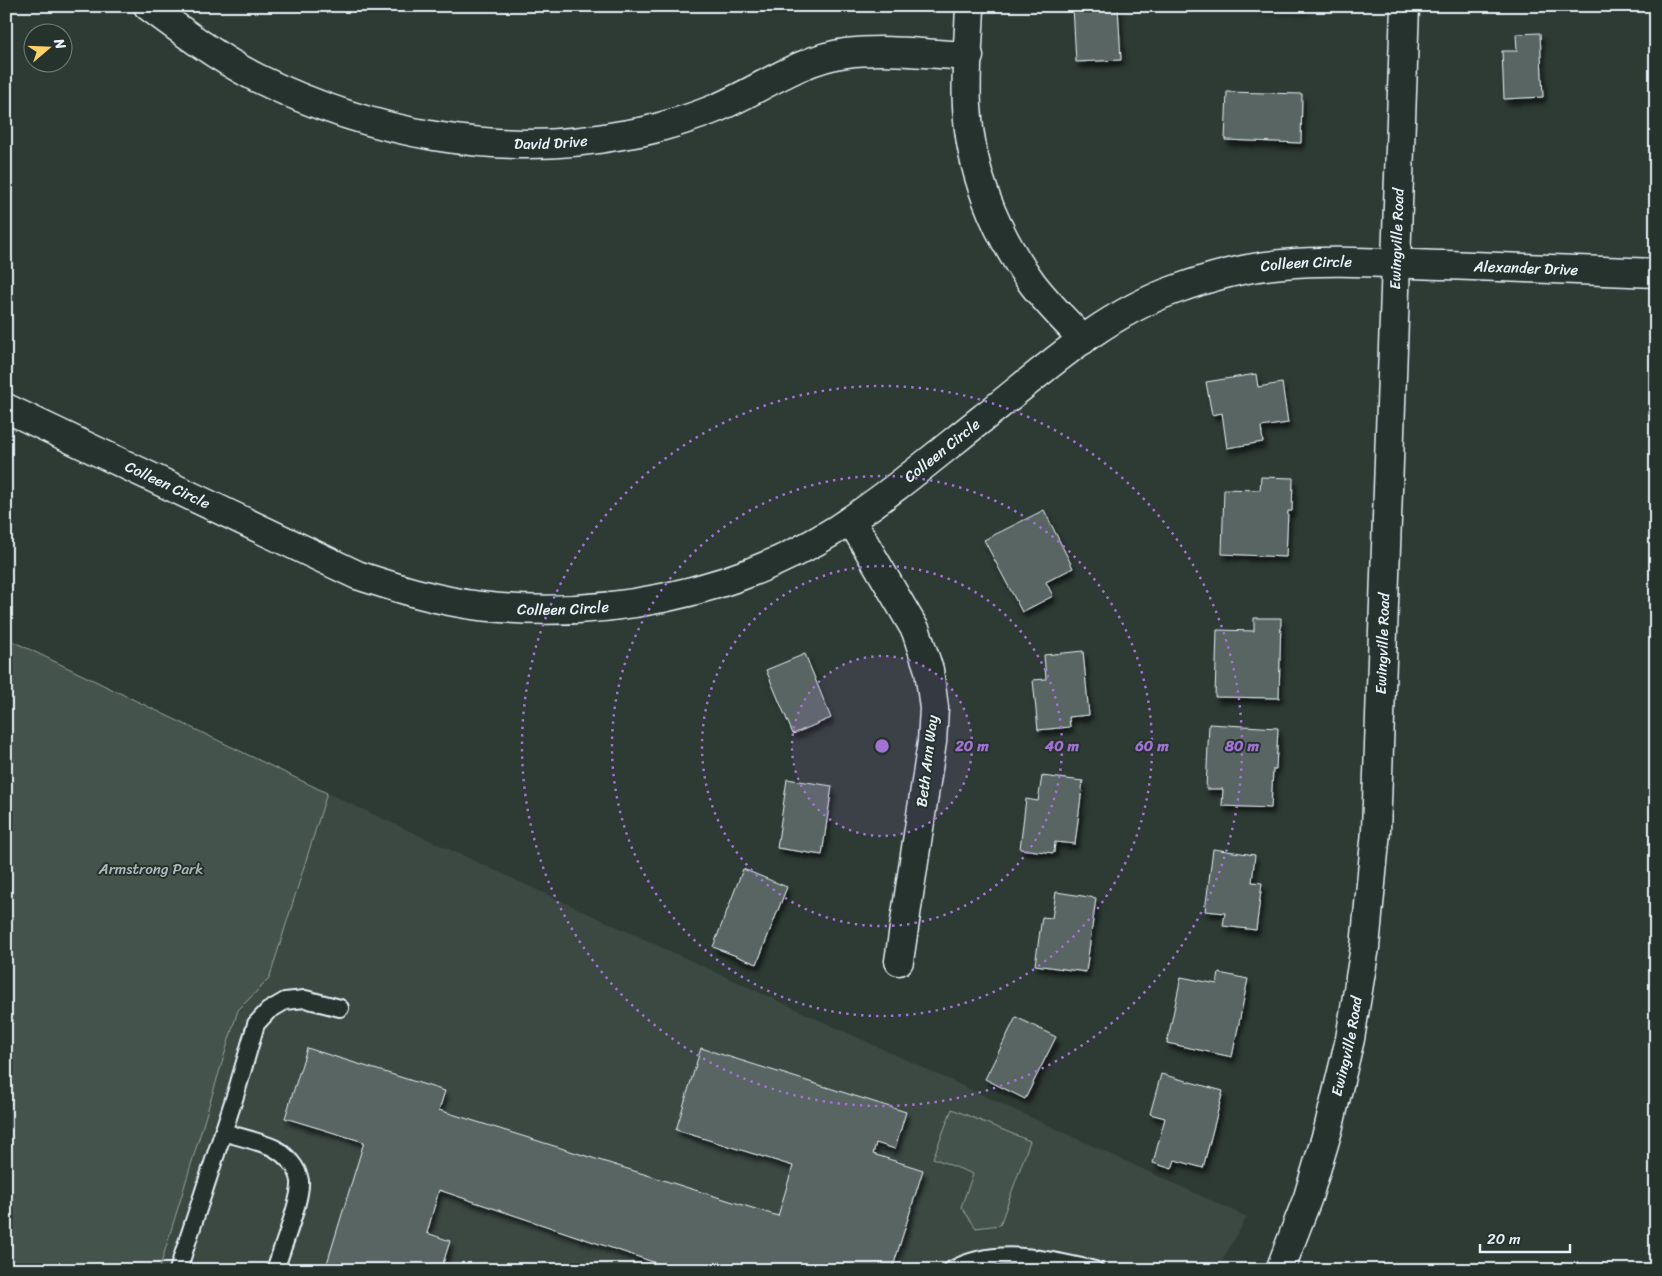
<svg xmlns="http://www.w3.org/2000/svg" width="1662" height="1276" font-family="Sriracha,sans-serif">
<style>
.built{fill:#3b4843}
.green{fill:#45524e;stroke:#96a2a3}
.building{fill:#596563;stroke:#e8f1f8;filter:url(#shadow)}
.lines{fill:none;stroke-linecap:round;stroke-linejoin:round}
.service-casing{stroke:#e8f1f8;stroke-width:20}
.minor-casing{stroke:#e8f1f8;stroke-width:31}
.secondary-casing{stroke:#e8f1f8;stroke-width:31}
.service{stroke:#26332d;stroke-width:16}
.minor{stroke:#26332d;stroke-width:28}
.secondary{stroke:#26332d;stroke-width:28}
.ring{fill:none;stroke:#a171d3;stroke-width:2.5;stroke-dasharray:2.5 5}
.labels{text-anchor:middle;stroke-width:4;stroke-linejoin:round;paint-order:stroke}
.street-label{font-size:15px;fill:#e8f1f8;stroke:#26332d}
.park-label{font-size:15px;fill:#afb9bc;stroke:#26332d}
.centre{fill:#a171d3;stroke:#26332d;stroke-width:2.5}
.ring-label{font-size:15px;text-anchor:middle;font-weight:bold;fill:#a171d3;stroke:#26332d;stroke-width:4;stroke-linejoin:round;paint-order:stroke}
</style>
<defs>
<filter id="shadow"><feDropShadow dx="3" dy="5.5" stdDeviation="2.5" flood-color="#0009"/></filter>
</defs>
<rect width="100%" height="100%" fill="#2e3b35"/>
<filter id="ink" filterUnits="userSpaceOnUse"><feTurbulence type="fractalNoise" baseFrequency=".02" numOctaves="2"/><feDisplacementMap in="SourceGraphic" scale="10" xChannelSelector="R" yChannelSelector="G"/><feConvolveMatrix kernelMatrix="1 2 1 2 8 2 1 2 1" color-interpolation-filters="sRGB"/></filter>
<g filter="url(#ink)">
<!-- built -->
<polygon class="built" points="327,793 1247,1217 1217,1270 159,1270 238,1010 269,979"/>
<!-- green -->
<g class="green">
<polygon points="6,638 327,793 269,979 238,1010 159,1270 6,1270"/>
<polygon points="952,1109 1030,1141 1000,1225 976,1228 961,1207 973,1174 933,1158"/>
</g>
<!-- building -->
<g class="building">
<polygon points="1073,6 1118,6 1121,60 1076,62"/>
<polygon points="1258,6 1306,6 1306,8 1258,7"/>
<polygon points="1540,33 1543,97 1504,99 1502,51 1517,51 1516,34"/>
<polygon points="1227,92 1302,94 1301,143 1225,140"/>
<polygon points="1256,374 1258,387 1282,383 1288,423 1261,427 1263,442 1227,448 1222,413 1212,415 1206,382"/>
<polygon points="1261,477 1293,478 1292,511 1288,511 1286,557 1222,554 1224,489 1260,490"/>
<polygon points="1044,510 1073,568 1046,582 1053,596 1022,612 984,540"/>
<polygon points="1254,618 1281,618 1279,698 1215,697 1217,630 1254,631"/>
<polygon points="1083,651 1089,715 1069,717 1070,727 1038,730 1033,680 1046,679 1044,655"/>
<polygon points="805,654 831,718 793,734 766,670"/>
<polygon points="1209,724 1278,728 1276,769 1273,769 1271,808 1222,806 1223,789 1206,789"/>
<polygon points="1042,776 1083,781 1075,844 1055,842 1054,853 1020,849 1026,799 1038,801"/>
<polygon points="787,779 832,786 822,855 777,848"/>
<polygon points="1213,849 1255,855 1252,882 1262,883 1256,930 1223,926 1225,913 1205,911"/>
<polygon points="743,869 787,887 757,964 713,947"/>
<polygon points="1056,892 1096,898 1086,972 1035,965 1042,917 1052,918"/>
<polygon points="1219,973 1248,979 1232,1057 1167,1043 1181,977 1217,984"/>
<polygon points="1016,1017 1056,1037 1025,1099 985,1079"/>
<polygon points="307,1048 445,1091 439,1110 778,1216 793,1166 676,1130 701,1048 906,1112 895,1149 876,1143 873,1154 923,1170 892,1270 677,1270 439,1190 427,1233 450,1241 441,1270 325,1270 364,1142 285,1118"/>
<polygon points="1161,1074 1223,1091 1203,1168 1175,1160 1172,1169 1153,1163 1165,1118 1150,1114"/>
</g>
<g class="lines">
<!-- service casing -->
<g class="service-casing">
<g id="service">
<path d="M 223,1132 C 239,1137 259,1141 274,1148 C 286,1155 298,1167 300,1181 C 302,1198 281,1251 275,1270"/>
<polyline points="178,1270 236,1093 256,1024 268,1011 285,1001 305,999 340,1008"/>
<path d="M 952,1270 C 997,1245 1049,1260 1095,1270"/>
</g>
</g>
<!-- minor casing -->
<g class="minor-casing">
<g id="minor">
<path id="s1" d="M 148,6 C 183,32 218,58 257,78 C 369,133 499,159 622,135 C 635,133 648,131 660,127 C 678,122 697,116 714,109 C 758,91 799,59 846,53 C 886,48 928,54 969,56"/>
<path d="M 970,6 C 969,39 965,73 967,106 C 970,170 994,231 1032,283 C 1047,303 1066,321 1083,340"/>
<path id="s2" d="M 6,408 L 357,575 C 397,588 438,601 480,606 C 602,620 732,595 837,529 C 888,496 935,456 983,418 C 1043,371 1101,316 1174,290 C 1209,277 1246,267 1283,264 C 1337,259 1391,264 1445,265 C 1515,268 1585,270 1656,273"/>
<polyline points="851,520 916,631 929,670 934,708 932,742 899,961"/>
</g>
</g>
<!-- secondary casing -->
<g class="secondary-casing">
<g id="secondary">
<path id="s3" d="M 1280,1270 L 1308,1197 L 1328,1130 L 1350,1039 L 1365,947 L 1376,831 L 1405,6"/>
</g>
</g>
<!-- service -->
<use href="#service" class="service"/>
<!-- minor -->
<use href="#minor" class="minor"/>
<!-- secondary -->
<use href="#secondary" class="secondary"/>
</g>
</g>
<!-- distance rings -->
<circle cx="882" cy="746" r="90" fill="#a171d3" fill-opacity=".12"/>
<g class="ring">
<circle cx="882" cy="746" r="90"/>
<circle cx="882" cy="746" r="180"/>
<circle cx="882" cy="746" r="270"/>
<circle cx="882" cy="746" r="360"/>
</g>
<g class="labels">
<!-- street labels -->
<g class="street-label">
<text dy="5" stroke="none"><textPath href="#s1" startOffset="435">David Drive</textPath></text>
<text dy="5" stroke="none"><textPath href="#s3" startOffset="1044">Ewingville Road</textPath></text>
<text dy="5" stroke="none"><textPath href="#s2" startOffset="1438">Colleen Circle</textPath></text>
<text dy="5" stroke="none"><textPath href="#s2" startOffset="1658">Alexander Drive</textPath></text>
<text dy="5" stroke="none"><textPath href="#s2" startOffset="1019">Colleen Circle</textPath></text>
<text dy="5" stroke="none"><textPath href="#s2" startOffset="179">Colleen Circle</textPath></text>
<text dy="5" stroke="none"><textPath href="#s2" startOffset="599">Colleen Circle</textPath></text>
<text dy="5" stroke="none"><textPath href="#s3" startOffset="639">Ewingville Road</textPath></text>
<text transform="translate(927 761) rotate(-83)" y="5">Beth Ann Way</text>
<text dy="5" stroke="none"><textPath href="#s3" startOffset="234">Ewingville Road</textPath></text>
</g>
<!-- park labels -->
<g class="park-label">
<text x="151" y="874">Armstrong Park</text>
</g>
</g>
<circle cx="882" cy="746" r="8" class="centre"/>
<g class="ring-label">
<text x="972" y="751">20 m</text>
<text x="1062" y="751">40 m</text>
<text x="1152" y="751">60 m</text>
<text x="1242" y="751">80 m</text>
</g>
<!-- margin -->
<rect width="1662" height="1276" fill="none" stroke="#26332d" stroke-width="25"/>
<rect x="12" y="12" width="1637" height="1251" fill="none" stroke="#e8f1f8" stroke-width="2" filter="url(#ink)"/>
<!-- north arrow -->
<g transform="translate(48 48) rotate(71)"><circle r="24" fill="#26332d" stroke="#747f7e"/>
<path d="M0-4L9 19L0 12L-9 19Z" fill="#ffd166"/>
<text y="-8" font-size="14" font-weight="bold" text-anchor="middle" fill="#e8f1f8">N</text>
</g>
<!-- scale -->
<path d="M1480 1244v8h90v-8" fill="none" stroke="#e8f1f8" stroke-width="2.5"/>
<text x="1487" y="1244" font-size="15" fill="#e8f1f8" stroke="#26332d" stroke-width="4" paint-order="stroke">20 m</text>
</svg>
